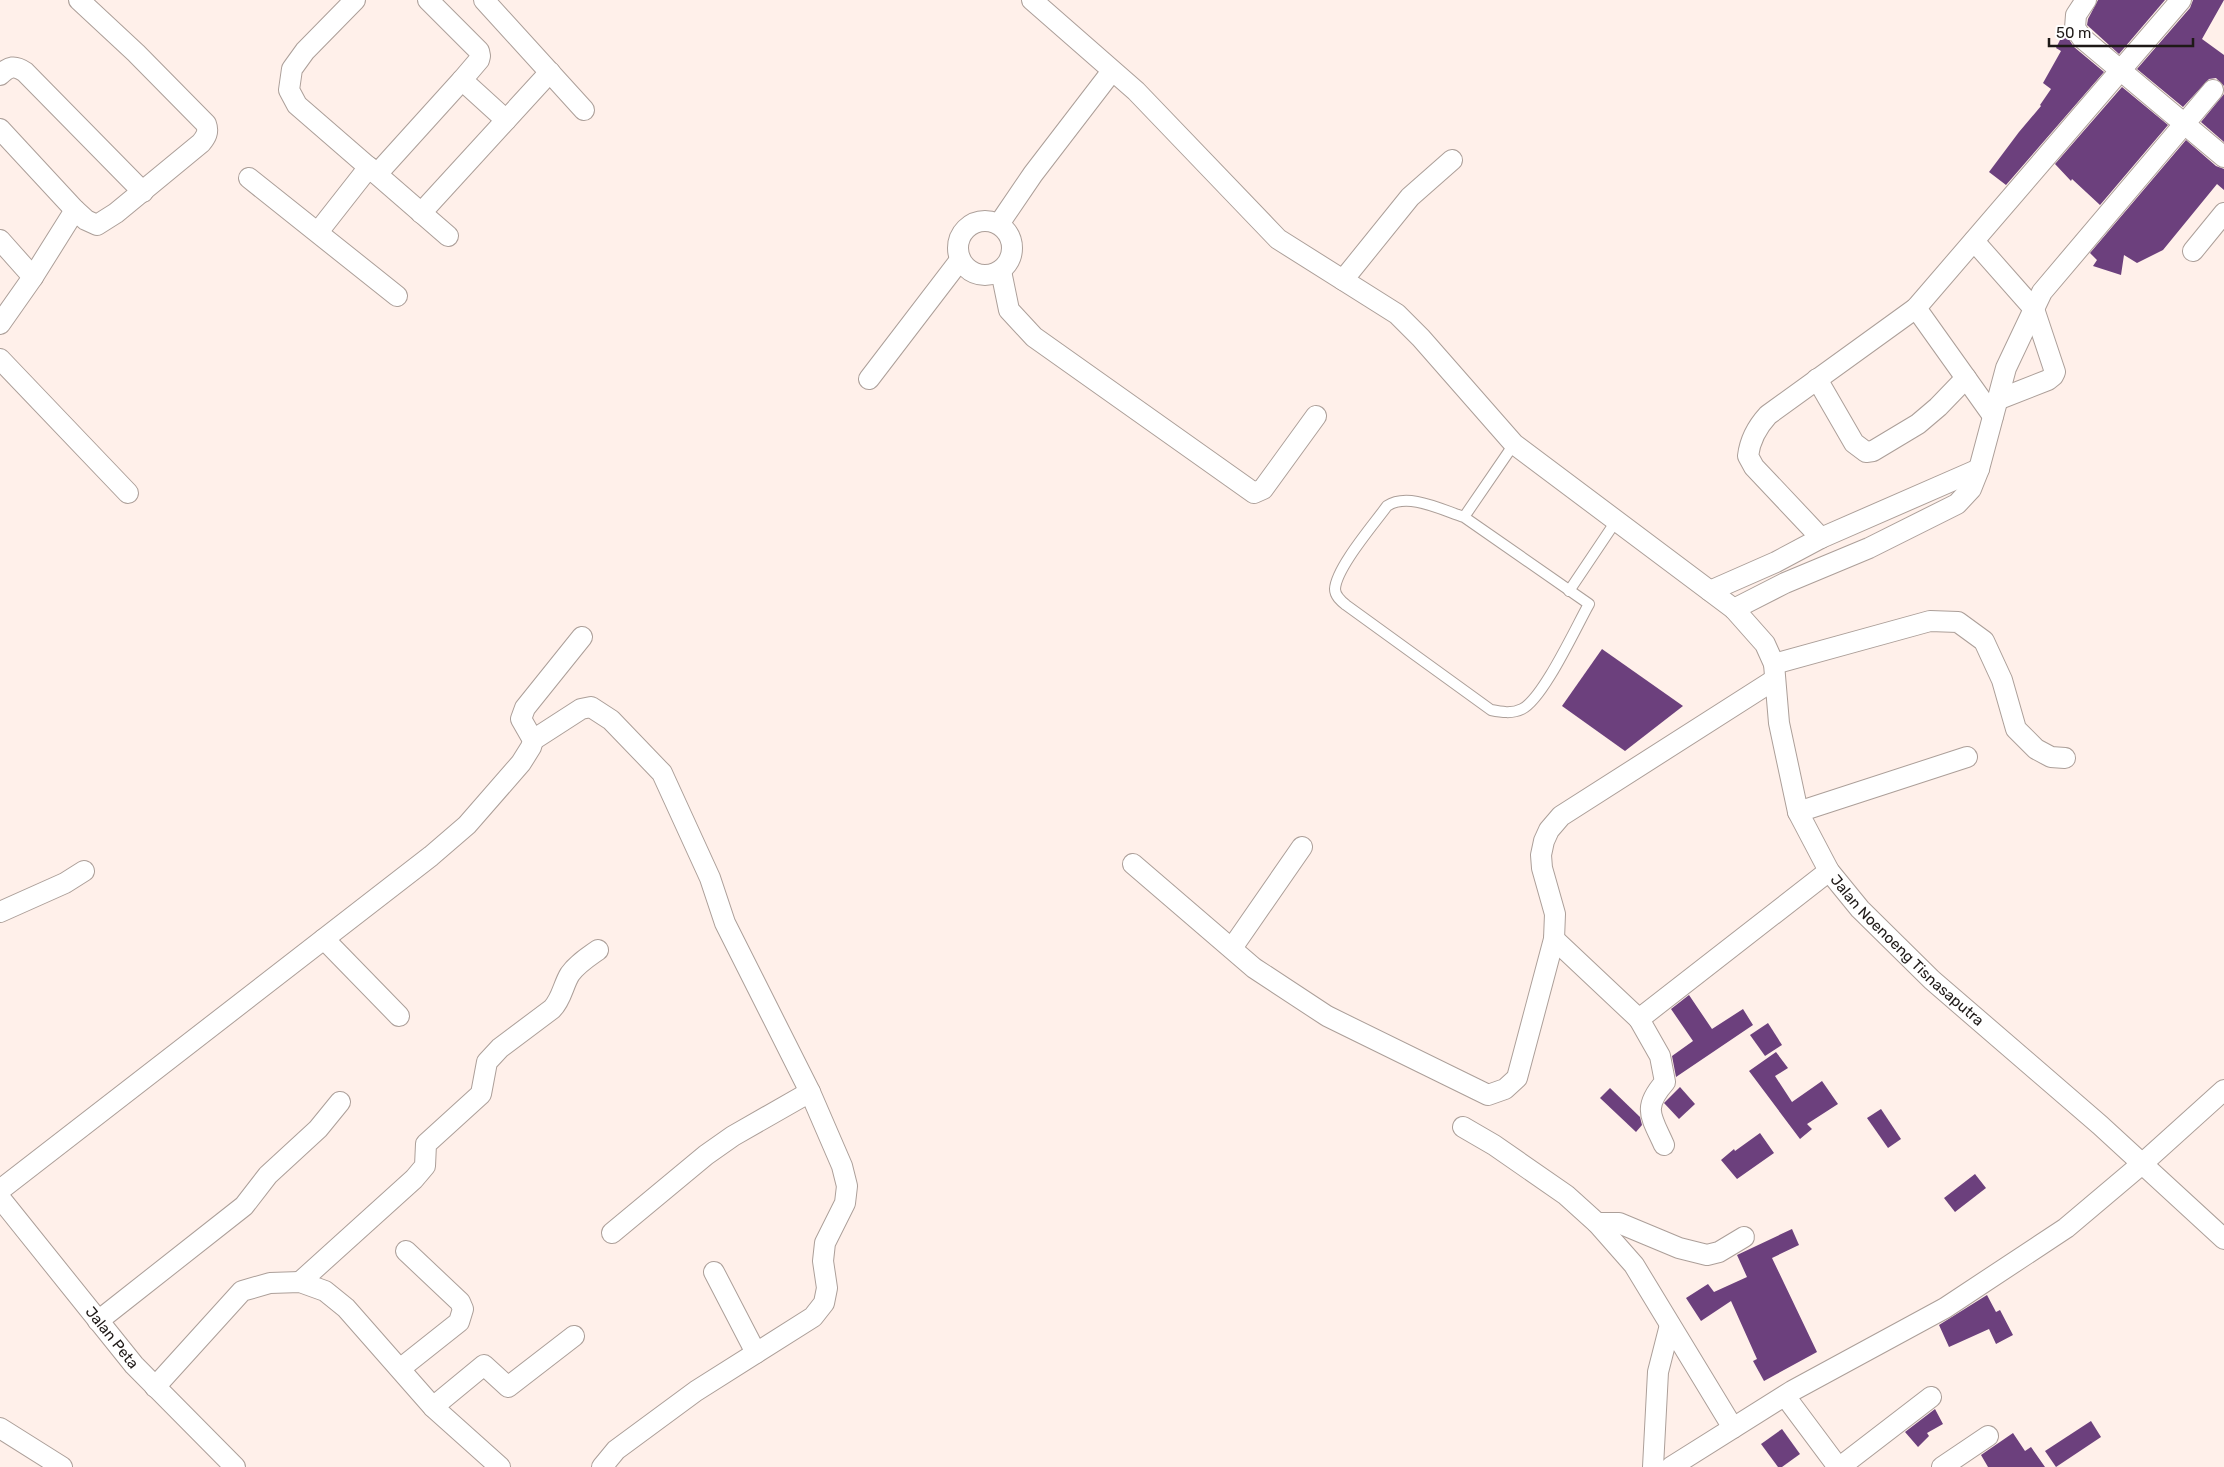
<svg xmlns="http://www.w3.org/2000/svg" width="2224" height="1467" font-family="Rubik,sans-serif">
<style>
.building{fill:#6c407d}
.lines{fill:none;stroke-linecap:round;stroke-linejoin:round}
.lane-casing{stroke:#ac9f99;stroke-width:12}
.street-casing{stroke:#ac9f99;stroke-width:22}
.lane{stroke:#fff;stroke-width:10}
.street{stroke:#fff;stroke-width:20}
.labels{text-anchor:middle;stroke-width:5;stroke-linejoin:round;paint-order:stroke}
.street-label{font-size:15px;fill:#1e1917;stroke:#fff}
</style>
<rect width="100%" height="100%" fill="#fff0ea"/>
<!-- building -->
<g class="building">
<polygon points="2098,0 2165,0 2119,54 2087,25 2088,19"/>
<polygon points="2193,0 2224,0 2202,39 2224,55 2224,86 2216,78 2209,79 2183,107 2137,69 2190,8"/>
<polygon points="2064,32 2074,47 2104,72 2006,185 1989,172 2019,132 2041,106 2040,105 2051,89 2043,83 2061,51 2056,48"/>
<polygon points="2122,87 2168,125 2100,205 2072,179 2071,181 2055,164"/>
<polygon points="2224,94 2224,142 2201,122"/>
<polygon points="2186,140 2216,166 2224,169 2224,190 2217,184 2163,250 2137,263 2124,255 2121,275 2093,266 2097,260 2090,253"/>
<polygon points="1602,649 1683,706 1625,751 1562,706"/>
<polygon points="1689,995 1712,1029 1743,1009 1753,1025 1676,1077 1672,1056 1693,1041 1671,1009"/>
<polygon points="1768,1023 1782,1045 1765,1056 1750,1035"/>
<polygon points="1776,1052 1788,1068 1775,1076 1792,1102 1822,1081 1838,1104 1807,1124 1812,1129 1800,1139 1749,1071"/>
<polygon points="1680,1087 1695,1104 1679,1119 1664,1103"/>
<polygon points="1610,1088 1640,1117 1642,1125 1636,1132 1600,1098"/>
<polygon points="1881,1109 1901,1139 1888,1148 1867,1118"/>
<polygon points="1760,1133 1774,1153 1737,1179 1721,1160 1734,1149 1735,1151"/>
<polygon points="1975,1174 1986,1188 1955,1212 1944,1198"/>
<polygon points="1792,1229 1799,1245 1772,1258 1817,1352 1764,1381 1753,1361 1757,1359 1731,1301 1701,1321 1686,1298 1708,1284 1714,1292 1747,1277 1737,1255"/>
<polygon points="1987,1295 1996,1312 2000,1310 2013,1335 1996,1344 1989,1329 1949,1347 1939,1325"/>
<polygon points="1935,1409 1943,1424 1927,1433 1929,1436 1918,1447 1905,1432"/>
<polygon points="2091,1421 2101,1437 2056,1467 2045,1451"/>
<polygon points="1782,1429 1800,1454 1782,1467 1778,1467 1761,1444"/>
<polygon points="2013,1433 2025,1451 2031,1447 2045,1467 1988,1467 1981,1455"/>
</g>
<g class="lines">
<!-- lane casing -->
<g class="lane-casing">
<g id="lane">
<path d="M 1464,517 C 1442,510 1408,492 1387,506 C 1374,524 1336,568 1335,589 C 1335,596 1341,601 1346,605 L 1491,710 C 1501,712 1512,714 1522,709 C 1543,699 1576,627 1589,604 L 1464,517 L 1514,444"/>
<polyline points="1569,591 1616,521"/>
</g>
</g>
<!-- street casing -->
<g class="street-casing">
<g id="street">
<polyline points="355,0 305,51 292,69 289,90 297,105 448,236"/>
<polyline points="428,0 479,51 480,56 479,60 462,80 506,120"/>
<polyline points="484,0 584,110"/>
<path id="s1" d="M 1032,0 L 1136,91 L 1278,239 L 1397,314 L 1421,338 L 1514,444 L 1734,609 L 1765,644 L 1774,664 L 1779,723 L 1798,812 L 1829,871 L 1860,909 L 1932,980 L 2100,1125 L 2224,1239"/>
<polyline points="2086,0 2076,15 2075,28 2082,38 2224,157"/>
<path d="M 0,75 C 9,66 15,65 25,72 L 143,192"/>
<path d="M 0,129 L 75,210 L 86,220 L 97,225 L 116,213 L 201,143 C 206,137 209,132 206,124 L 136,53 L 79,0"/>
<polyline points="377,174 462,80"/>
<polyline points="249,178 397,296"/>
<polyline points="421,213 550,72"/>
<circle cx="985" cy="248" r="27"/>
<polyline points="999,224 1033,174 1112,71"/>
<polyline points="318,232 369,167"/>
<polyline points="0,240 33,277"/>
<polyline points="1974,241 2034,309 2055,372 2053,376 2048,380 1997,400"/>
<polyline points="2193,251 2224,213"/>
<polyline points="1001,271 1009,310 1034,337 1254,493 1263,489 1316,416"/>
<polyline points="1343,280 1410,197 1452,160"/>
<polyline points="1916,308 1993,416"/>
<polyline points="0,324 33,277 75,210"/>
<polyline points="0,359 128,493"/>
<polyline points="869,379 960,260"/>
<polyline points="1817,379 1854,443 1866,452 1873,451 1918,424 1938,407 1966,378"/>
<path d="M 1979,469 L 1821,538 L 1754,467 L 1748,456 C 1750,439 1757,427 1768,415 L 1916,308 L 2181,0"/>
<polyline points="1710,591 1776,562 1821,538"/>
<polyline points="1734,609 1785,583 1869,548 1957,504 1971,489 1979,469 2006,368 2042,292 2213,90"/>
<polyline points="1774,664 1930,621 1958,622 1984,641 2002,680 2016,729 2036,749 2051,757 2065,758"/>
<polyline points="533,740 581,709 591,707 611,720 662,773 710,878 725,923 810,1092 842,1166 847,1186 845,1203 825,1243 823,1261 827,1288 824,1303 813,1317 696,1391 616,1450 602,1467"/>
<polyline points="1798,812 1967,757"/>
<polyline points="1133,864 1254,968 1327,1016 1488,1095 1505,1089 1517,1078 1554,939 1555,914 1542,868 1541,855 1544,841 1549,830 1561,816 1774,680"/>
<polyline points="0,912 65,883 84,871"/>
<polyline points="324,939 399,1016"/>
<polyline points="1554,939 1639,1019 1829,871"/>
<polyline points="1232,948 1302,847"/>
<path d="M 1639,1019 L 1660,1056 L 1665,1082 C 1642,1108 1651,1116 1664,1145"/>
<polyline points="1463,1127 1494,1145 1566,1195 1597,1223 1634,1265 1733,1428"/>
<polyline points="0,1190 431,856 467,825 521,763 531,747 533,740 521,719 525,708 582,637"/>
<path id="s2" d="M 0,1198 L 134,1365 L 235,1467"/>
<polyline points="1597,1223 1619,1223 1679,1248 1707,1255 1719,1252 1744,1237"/>
<polyline points="612,1233 706,1155 733,1136 810,1092"/>
<polyline points="714,1272 756,1353"/>
<path d="M 300,1282 L 414,1179 L 425,1166 L 426,1144 L 481,1094 L 487,1062 L 500,1048 L 552,1009 C 562,999 563,985 570,974 C 577,964 588,957 598,950"/>
<polyline points="98,1321 244,1206 268,1175 318,1129 340,1102"/>
<polyline points="401,1368 459,1322 463,1309 460,1302 406,1251"/>
<polyline points="155,1387 242,1291 270,1283 300,1282 325,1291 346,1308 433,1407 500,1467"/>
<polyline points="1785,1396 1838,1467"/>
<polyline points="433,1407 484,1365 508,1387 574,1336"/>
<polyline points="0,1428 62,1467"/>
<polyline points="1653,1467 1658,1372 1670,1325"/>
<polyline points="1671,1467 1792,1391 1945,1308 2066,1228 2143,1163 2224,1090"/>
<polyline points="1840,1467 1931,1397"/>
<polyline points="1942,1467 1988,1436"/>
</g>
</g>
<!-- lane -->
<use href="#lane" class="lane"/>
<!-- street -->
<use href="#street" class="street"/>
</g>
<g class="labels">
<!-- street labels -->
<g class="street-label">
<text dy="5" stroke="none"><textPath href="#s1" startOffset="1331">Jalan Noenoeng Tisnasaputra</textPath></text>
<text dy="5" stroke="none"><textPath href="#s2" startOffset="179">Jalan Peta</textPath></text>
</g>
</g>
<!-- scale -->
<path d="M2049 38v8h144v-8" fill="none" stroke="#1e1917" stroke-width="2.5"/>
<text x="2056" y="38" font-size="15" fill="#1e1917" stroke="#ffffff" stroke-width="4" paint-order="stroke">50 m</text>
</svg>
